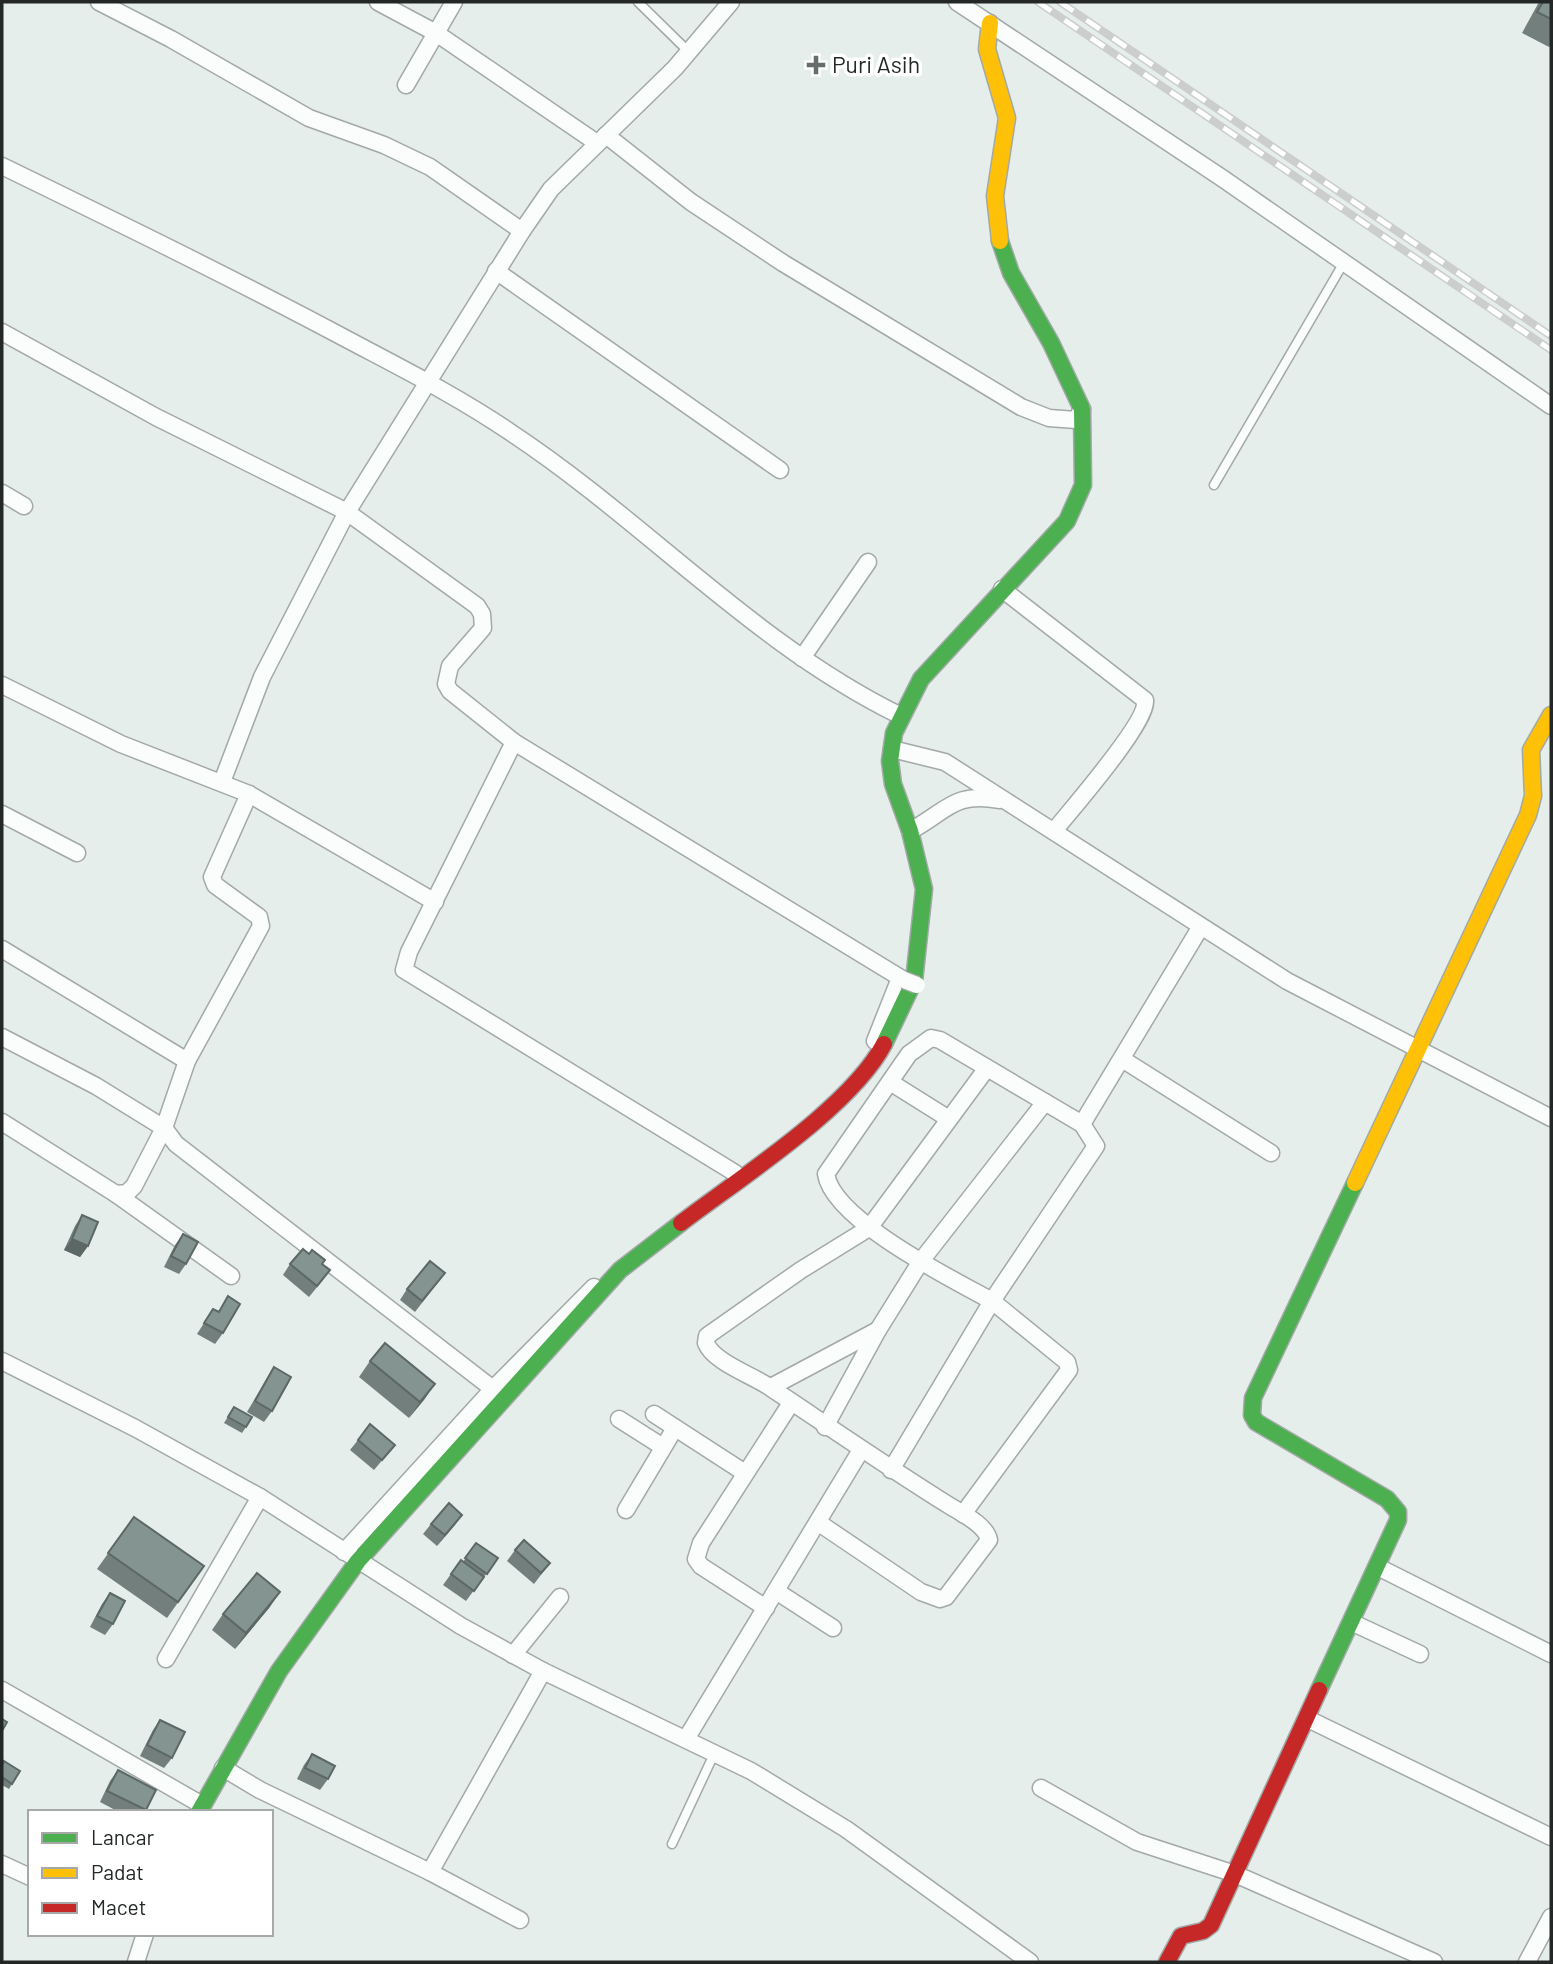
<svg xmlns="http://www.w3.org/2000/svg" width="1553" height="1964" font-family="Barlow,sans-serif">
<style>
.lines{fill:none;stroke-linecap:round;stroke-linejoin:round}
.lane-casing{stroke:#a2a9a7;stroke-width:11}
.street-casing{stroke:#a2a9a7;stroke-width:19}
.fast-casing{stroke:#a2a9a7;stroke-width:19}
.slow-casing{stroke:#a2a9a7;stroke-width:19}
.jam-casing{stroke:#a2a9a7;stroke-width:19}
.lane{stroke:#fbfcfc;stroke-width:8}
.street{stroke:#fbfcfc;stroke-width:16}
.fast{stroke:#4caf50;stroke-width:16}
.slow{stroke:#ffc107;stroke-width:16}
.jam{stroke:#c62828;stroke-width:16}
.rail-casing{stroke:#cbcecd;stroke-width:8}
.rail{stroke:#fff;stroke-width:5;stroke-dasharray:16;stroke-linecap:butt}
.street-bridge-casing{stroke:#a2a9a7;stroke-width:19;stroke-linecap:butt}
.street-bridge{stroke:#fbfcfc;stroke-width:16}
.wall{fill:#727f7d}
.shaded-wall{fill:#5c6866}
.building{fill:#849491;stroke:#5c6866;stroke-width:2}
.poi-dot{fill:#676d6c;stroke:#fff;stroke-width:2.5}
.labels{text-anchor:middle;stroke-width:7;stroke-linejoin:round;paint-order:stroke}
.poi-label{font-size:23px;fill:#232827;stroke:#fff;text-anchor:start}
</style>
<rect width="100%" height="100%" fill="#e6eeec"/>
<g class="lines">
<!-- lane casing -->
<g class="lane-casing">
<g id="lane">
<polyline points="638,2 689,52"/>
<polyline points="1214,485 1343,264"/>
<polyline points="672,1844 715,1752"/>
</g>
</g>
<!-- street casing -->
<g class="street-casing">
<g id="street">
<polyline points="99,2 171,39 309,118 384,145 430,167 522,231"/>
<polyline points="378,2 436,33 597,143"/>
<polyline points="957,2 1222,178 1551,406"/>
<polyline points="406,85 454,2"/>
<polyline points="606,135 691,202 783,263 1021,407 1049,418 1076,420 1082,409"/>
<path d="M 2,166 C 115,221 228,276 339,335 C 397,366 456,395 510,432 C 645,521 755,645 901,716"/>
<polyline points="496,271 780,470"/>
<polyline points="2,332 156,417 347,512 477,606 482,614 483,628 450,666 446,684 450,691 514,742 904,980"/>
<polyline points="2,493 24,506"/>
<path d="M 1002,589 L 1145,700 C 1149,721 1070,811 1054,831"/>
<polyline points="802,658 868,562"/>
<polyline points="2,685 121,744 249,794 435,902"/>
<polyline points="514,742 409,952 404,970 735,1173"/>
<polyline points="892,749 945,762 1287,981 1551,1118"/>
<polyline points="222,782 262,677 347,512 522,231 551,189 675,68 731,2"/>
<polyline points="249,794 212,877 215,885 259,917 261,926 187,1061 164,1128 176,1144 493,1389"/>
<polyline points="2,814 77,853"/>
<path d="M 910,831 C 946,812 954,791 999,800"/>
<polyline points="2,949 187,1061"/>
<polyline points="2,1037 96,1086 164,1128 134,1186 127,1193 116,1194 2,1122"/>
<path d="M 931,1038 L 940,1040 L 1082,1124 L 1096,1146 L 992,1301 C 952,1279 833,1220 826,1174 L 909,1054 Z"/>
<polyline points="875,1041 900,978"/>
<polyline points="1122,1059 1271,1153"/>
<polyline points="890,1082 949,1119"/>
<polyline points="1082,1124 1200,928"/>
<polyline points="116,1194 231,1276"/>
<polyline points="2,1361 135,1428 260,1497 461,1626 543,1671 751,1771 846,1829 1030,1962"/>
<polyline points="771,1387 878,1330"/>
<polyline points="654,1414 745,1473"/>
<polyline points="619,1419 663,1447"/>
<polyline points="825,1427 878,1330 921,1261 1045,1102"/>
<polyline points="891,1470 992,1301 1067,1362 1069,1370 963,1514"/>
<polyline points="626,1510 675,1428"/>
<path d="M 819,1523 L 921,1592 L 940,1599 L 946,1597 L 989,1540 C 986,1525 963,1514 950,1506 C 889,1468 831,1428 771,1388 C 754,1376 713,1362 706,1343 L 707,1336 L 801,1270 L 869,1228 L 987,1068"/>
<polyline points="344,1552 493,1389 594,1287"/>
<polyline points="1378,1567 1551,1654"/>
<polyline points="776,1591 833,1628"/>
<polyline points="766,1608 701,1566 696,1559 701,1543 791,1403"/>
<polyline points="1351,1622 1420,1654"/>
<polyline points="513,1655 560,1597"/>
<polyline points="166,1659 260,1497"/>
<polyline points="2,1690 202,1805"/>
<polyline points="1308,1719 1551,1837"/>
<polyline points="686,1739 861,1450"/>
<polyline points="223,1768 260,1790 430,1872 520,1920"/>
<polyline points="1041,1788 1137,1842 1235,1874 1434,1962"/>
<polyline points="2,1864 30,1877"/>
<polyline points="430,1872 543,1671"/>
<polyline points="136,1962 145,1934"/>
<polyline points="1527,1962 1551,1917"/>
</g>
</g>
<!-- fast casing -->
<g class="fast-casing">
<g id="fast">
<polyline points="884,1044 914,981 924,889 910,831 893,784 890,761 894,733 921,679 1067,521 1083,485 1082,409 1051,343 1011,273 1000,241"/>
<polyline points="1319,1690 1398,1520 1398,1512 1387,1499 1256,1422 1252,1415 1253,1398 1355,1183"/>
<polyline points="199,1812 279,1671 358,1561 620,1270 681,1223"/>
</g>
</g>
<!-- slow casing -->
<g class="slow-casing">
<g id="slow">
<polyline points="990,23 987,49 1007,118 995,196 1000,241"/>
<polyline points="1355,1183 1528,815 1533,796 1531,750 1551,715"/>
</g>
</g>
<!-- jam casing -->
<g class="jam-casing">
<g id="jam">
<path d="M 681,1223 C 740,1178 851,1107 884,1044"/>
<polyline points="1167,1962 1181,1936 1203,1931 1211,1925 1319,1690"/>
</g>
</g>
<!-- lane -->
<use href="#lane" class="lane"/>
<!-- street -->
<use href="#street" class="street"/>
<!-- fast -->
<use href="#fast" class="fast"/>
<!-- slow -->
<use href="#slow" class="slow"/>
<!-- jam -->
<use href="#jam" class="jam"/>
<!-- rail casing -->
<g class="rail-casing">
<g id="rail">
<polyline points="1038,2 1551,350"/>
<polyline points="1060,2 1551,336"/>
</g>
</g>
<!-- rail -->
<use href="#rail" class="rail"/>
<!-- street-bridge casing -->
<g class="street-bridge-casing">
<polyline id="street-bridge" points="904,980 917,985"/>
</g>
<!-- street-bridge -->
<use href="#street-bridge" class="street-bridge"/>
</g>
<!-- wall -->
<g class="wall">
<polygon points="1539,2 1551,2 1551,45 1549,47 1522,33"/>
<polygon points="82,1215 88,1246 80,1257 64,1250 75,1226"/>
<polygon points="183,1234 186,1264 179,1274 164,1267 175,1245"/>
<polygon points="290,1264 322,1281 309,1297 283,1275"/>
<polygon points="445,1273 415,1312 400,1300 407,1289"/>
<polygon points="228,1296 223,1333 215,1344 197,1334 213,1309 218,1312"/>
<polygon points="370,1361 435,1384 409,1418 359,1377"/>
<polygon points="274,1367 272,1411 264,1422 247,1412 267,1378"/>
<polygon points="234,1407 246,1427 242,1433 224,1423"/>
<polygon points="358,1440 395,1445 374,1470 350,1450"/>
<polygon points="462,1515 437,1546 423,1534 431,1524"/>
<polygon points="134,1517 204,1566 167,1618 97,1569"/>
<polygon points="476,1543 498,1558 466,1601 443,1585 461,1560 463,1562"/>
<polygon points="515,1550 550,1563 534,1584 507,1561"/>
<polygon points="280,1592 269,1608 235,1649 212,1630 223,1614"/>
<polygon points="110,1593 113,1624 105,1635 90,1627 102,1604"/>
<polygon points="160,1720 172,1758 164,1768 140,1756 153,1730"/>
<polygon points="312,1754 328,1779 320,1790 297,1779 304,1765"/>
<polygon points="2,1765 12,1784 9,1789 2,1785"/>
<polygon points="118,1770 156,1790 145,1812 119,1812 100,1802 110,1781"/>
</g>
<!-- shaded-wall -->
<g class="shaded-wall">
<polygon points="72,1239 88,1246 80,1257 64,1250"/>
<polygon points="435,1384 424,1400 409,1418 420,1402"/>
<polygon points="462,1515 455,1525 437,1546 445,1535"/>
<polygon points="280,1592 269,1608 235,1649 246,1633"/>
</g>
<!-- building -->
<g class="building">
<polygon points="1543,2 1551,2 1551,19 1537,12"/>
<polygon points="82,1215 98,1222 88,1246 72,1239"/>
<polygon points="183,1234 198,1242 186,1264 171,1256"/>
<polygon points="303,1249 309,1254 312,1250 325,1260 322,1264 330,1270 317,1286 290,1264"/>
<polygon points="430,1261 445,1273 422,1301 407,1289"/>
<polygon points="228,1296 240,1304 223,1333 204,1323 213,1309 219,1312"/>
<polygon points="385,1343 435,1384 420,1402 370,1361"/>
<polygon points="274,1367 291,1377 272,1411 255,1401"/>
<polygon points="234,1407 252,1417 246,1427 228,1417"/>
<polygon points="370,1424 395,1445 382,1460 358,1440"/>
<polygon points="449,1503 462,1515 445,1535 431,1524"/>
<polygon points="134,1517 204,1566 178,1602 108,1553"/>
<polygon points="524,1540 550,1563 541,1573 515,1550"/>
<polygon points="476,1543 498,1558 487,1574 465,1558"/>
<polygon points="461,1560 484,1577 474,1591 451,1574"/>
<polygon points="257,1573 280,1592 246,1633 223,1614"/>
<polygon points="110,1593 125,1601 113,1624 97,1616"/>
<polygon points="2,1719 7,1722 2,1731"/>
<polygon points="160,1720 185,1732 172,1758 147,1745"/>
<polygon points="312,1754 335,1766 328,1779 305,1768"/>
<polygon points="4,1761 20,1771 12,1784 2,1777 2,1765"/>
<polygon points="118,1770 156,1790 146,1810 107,1791"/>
</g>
<!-- markers -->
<path class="poi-dot" d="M812.5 54.5h7v7h7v7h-7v7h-7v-7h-7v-7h7z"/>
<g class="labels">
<!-- poi labels -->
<g class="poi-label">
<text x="832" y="73">Puri Asih</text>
</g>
</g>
<!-- border -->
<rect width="1553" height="1964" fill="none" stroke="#232827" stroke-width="7"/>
<!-- legend -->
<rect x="28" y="1810" width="245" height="126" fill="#ffffff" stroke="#a7a9a9" stroke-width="2"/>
<rect x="42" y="1833" width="35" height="10" fill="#4caf50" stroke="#a7a9a9" stroke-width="2"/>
<text x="91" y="1845" font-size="21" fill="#232827">Lancar</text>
<rect x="42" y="1868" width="35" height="10" fill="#ffc107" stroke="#a7a9a9" stroke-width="2"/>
<text x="91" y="1880" font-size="21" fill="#232827">Padat</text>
<rect x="42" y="1903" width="35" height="10" fill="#c62828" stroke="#a7a9a9" stroke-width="2"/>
<text x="91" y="1915" font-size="21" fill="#232827">Macet</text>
</svg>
